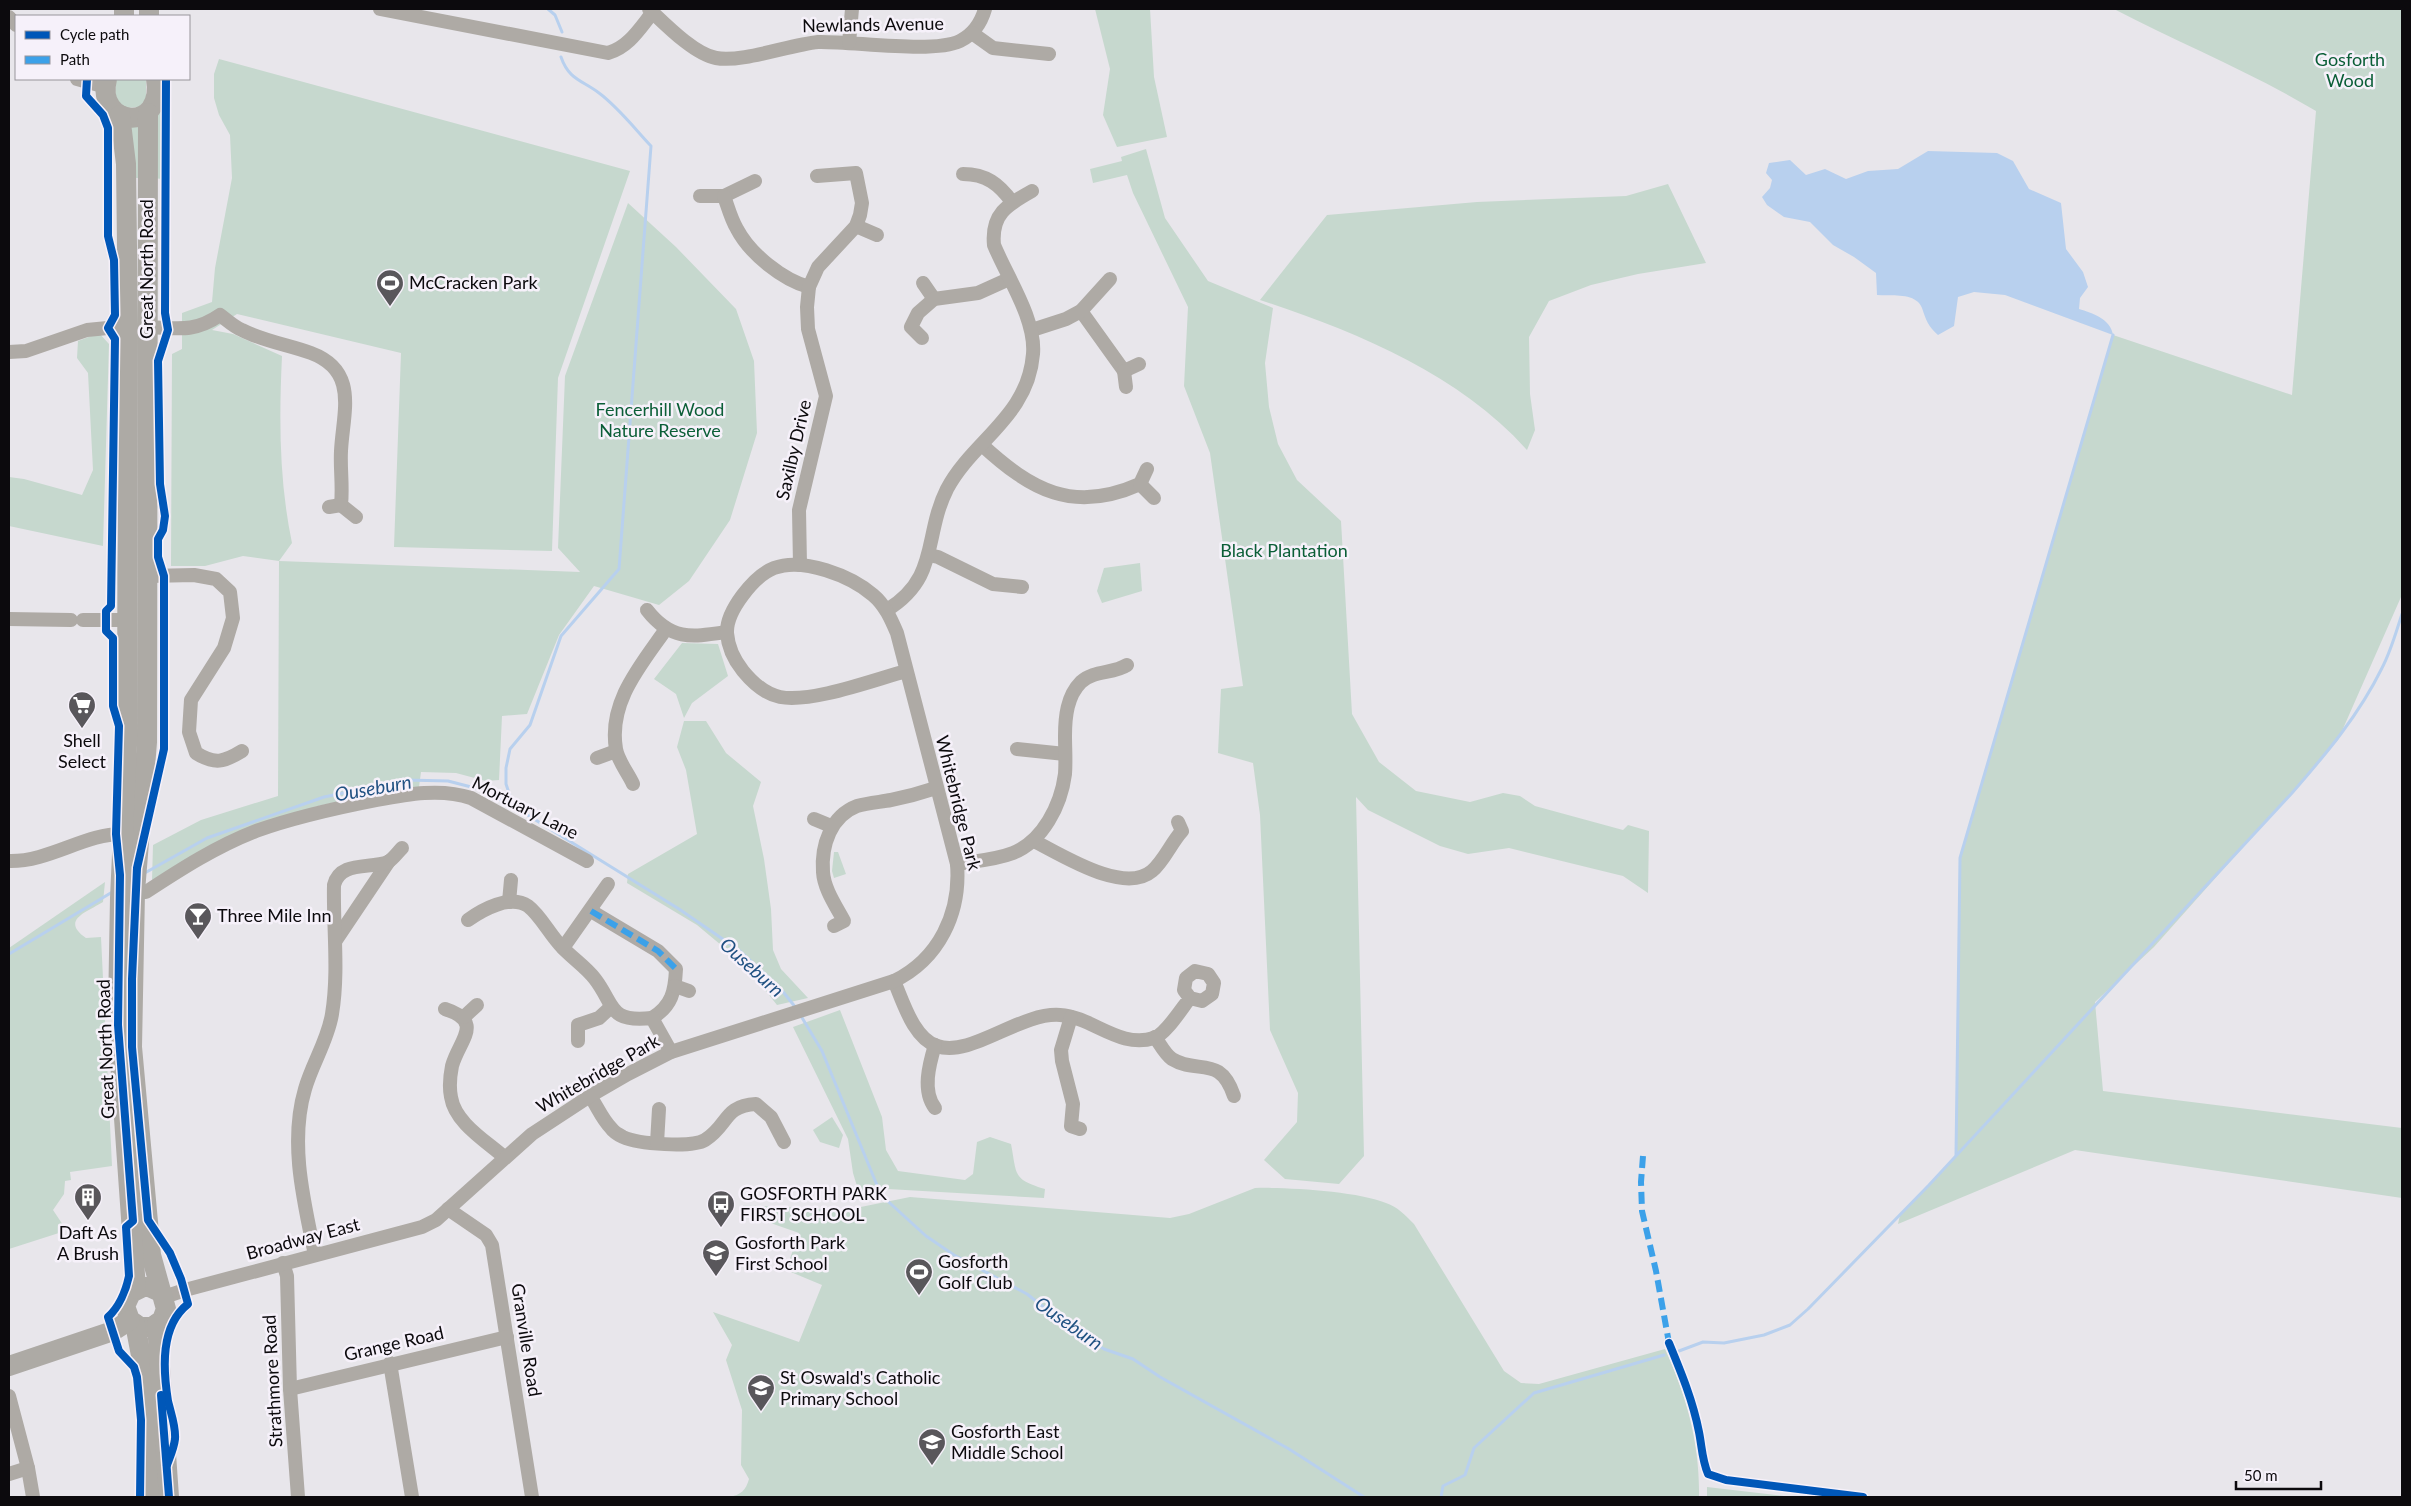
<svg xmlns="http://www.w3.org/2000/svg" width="2411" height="1506" font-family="Lato,sans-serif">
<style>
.green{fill:#c6d8ce}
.water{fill:#b8d0ee}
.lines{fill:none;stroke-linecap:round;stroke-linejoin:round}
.stream{stroke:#b8d0ee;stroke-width:3}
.street{stroke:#aeaaa5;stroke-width:14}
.secondary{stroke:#adaaa5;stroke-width:20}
.quiet{stroke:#3ca1e9;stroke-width:6;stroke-dasharray:12 6;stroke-linecap:butt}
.cycleway-casing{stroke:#f6f1fa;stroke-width:11}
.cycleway{stroke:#0057b8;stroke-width:8}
.labels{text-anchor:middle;stroke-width:5;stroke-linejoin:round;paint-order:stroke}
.street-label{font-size:18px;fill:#0c0a0d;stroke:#f6f1fa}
.park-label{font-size:18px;fill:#0b5e37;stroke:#f6f1fa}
.poi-label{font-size:18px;fill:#0c0a0d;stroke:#f6f1fa;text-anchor:start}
.water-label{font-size:19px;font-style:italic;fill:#205182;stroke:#f6f1fa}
</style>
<rect width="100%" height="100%" fill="#e8e6eb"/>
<!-- green -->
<g class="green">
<polygon points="1095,9 1150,9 1154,77 1167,137 1117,147 1103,115 1110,69"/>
<path d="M 2114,9 L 2402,9 L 2401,597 L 2338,740 L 2154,947 L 2095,1002 L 2103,1091 L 2402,1128 L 2402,1198 L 2075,1150 L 1898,1224 L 1900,1215 L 1956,1156 L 1960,858 L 2113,335 L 2292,395 L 2316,111 C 2251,72 2181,44 2114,9 Z"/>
<path d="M 219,59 L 630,171 L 558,378 L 552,551 L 394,547 L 401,353 L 237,314 L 212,330 L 233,334 L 282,356 C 279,419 279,481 292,543 L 279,561 L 580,572 L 558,548 L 565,376 L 628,203 L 676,247 L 736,309 L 754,361 L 757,433 L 730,520 L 689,581 L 659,605 L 594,586 L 559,635 L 527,714 L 502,716 L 499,780 L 486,781 L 456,773 L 421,772 L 419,787 L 375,793 L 314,807 L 152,880 L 153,845 L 201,820 L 278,796 L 279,561 L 243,556 L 205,566 L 171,566 L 172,354 L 182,349 L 182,313 L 212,302 L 215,268 L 232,178 L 230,135 L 219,115 L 214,98 L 214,74 Z"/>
<polygon points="116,79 146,79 146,99 139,107 126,108 115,99"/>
<polygon points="162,101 162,179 153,178 154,122"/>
<polygon points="141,122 142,178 132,178 129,123"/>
<polygon points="1146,149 1165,218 1208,281 1273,308 1265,363 1269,407 1278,444 1297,480 1341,521 1352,714 1379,762 1416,791 1470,802 1503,793 1520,796 1535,806 1623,830 1628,825 1649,831 1648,893 1623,876 1509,848 1468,854 1440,846 1368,810 1356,797 1364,1156 1339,1184 1285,1179 1264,1160 1297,1122 1298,1093 1270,1030 1260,815 1253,763 1218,753 1221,689 1243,686 1210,453 1184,386 1188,307 1133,193 1127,175 1093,183 1090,169 1122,161 1121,157"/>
<path d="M 1668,184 L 1706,263 L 1638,274 L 1591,285 L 1549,301 L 1529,337 L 1530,394 L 1535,430 L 1527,450 C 1458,373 1356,332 1260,300 L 1327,215 L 1477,202 L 1626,196 Z"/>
<polygon points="99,333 109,344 103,546 9,526 9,477 24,479 82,495 93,470 88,373 77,358 78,341"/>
<polygon points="1140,563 1142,591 1102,603 1097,591 1104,568"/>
<polygon points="682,643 718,644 728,676 692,703 684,718 676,694 654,679"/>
<polygon points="684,721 706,721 726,753 761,782 753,806 764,859 771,909 773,950 781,969 808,998 777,1005 745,965 697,925 627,883 628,874 697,834 686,770 677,747"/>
<polygon points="834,852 838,852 846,874 834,878 832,871"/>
<path d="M 105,882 L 103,902 C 87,912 60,920 86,938 L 101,937 L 112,1166 L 70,1172 L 71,1180 L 65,1181 L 64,1194 L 53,1210 L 63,1225 L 62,1232 L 9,1249 L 9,948 Z"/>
<path d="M 840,1010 L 882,1117 L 886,1150 L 898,1171 L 965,1180 L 973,1174 L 977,1142 L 990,1137 L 1011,1144 C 1017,1175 1012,1179 1045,1189 L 1044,1198 L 888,1189 L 860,1196 L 853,1173 L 848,1139 L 793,1027 Z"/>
<polygon points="832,1117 843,1135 839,1148 820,1142 813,1130"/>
<path d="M 1255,1188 C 1286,1187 1358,1191 1386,1203 C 1398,1207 1405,1215 1414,1224 L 1504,1371 L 1521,1383 L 1539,1384 L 1665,1349 C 1687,1397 1700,1445 1699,1497 L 729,1497 C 741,1495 746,1490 749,1479 L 741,1465 L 742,1410 L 726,1360 L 732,1345 L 713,1312 L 799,1342 L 822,1285 L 786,1270 L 799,1233 L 742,1213 L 743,1205 L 846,1210 L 910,1197 L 1170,1218 L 1189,1214 Z"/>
<polygon points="1707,1487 1792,1497 1707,1497"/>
</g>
<!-- water -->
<path class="water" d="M 1928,151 L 1997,153 L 2013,161 L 2029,189 L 2061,203 L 2066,249 L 2083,272 L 2088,287 L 2080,298 L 2079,309 C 2092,313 2111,319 2113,335 L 2005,295 L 1974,292 L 1958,297 L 1954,326 L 1938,335 C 1928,326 1926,320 1922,308 C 1916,292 1891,296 1877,295 L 1876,273 L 1854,257 L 1833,245 L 1810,222 L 1784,217 L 1767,205 L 1762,197 L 1770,188 L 1772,180 L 1766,173 L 1769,163 L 1790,160 L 1806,175 L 1825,169 L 1846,179 L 1868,171 L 1898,169 Z"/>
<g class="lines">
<!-- stream -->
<g class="stream">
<polyline points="548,9 555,15 562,32"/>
<path d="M 513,805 L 506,784 L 506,768 L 510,749 L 530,725 L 561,636 L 619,569 L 651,146 C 635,129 618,107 599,93 C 582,80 569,80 561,57"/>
<polyline points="143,874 207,838 324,797 406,780 448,781 479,789 513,806 679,909 740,951 780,988 796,1008"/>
<polyline points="9,954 114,891"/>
<polyline points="801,1016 822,1051 881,1195 926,1236 954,1255 1027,1294 1078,1334 1104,1349 1133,1359 1160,1377 1289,1449 1364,1497"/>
<polyline points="1956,1155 1960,858 2113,335"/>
<path d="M 1679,1351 L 1703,1342 L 1724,1343 L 1764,1335 L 1790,1325 L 1808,1309 L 1929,1185 L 2292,793 C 2326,754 2359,715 2382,668 C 2391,651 2396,632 2402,614"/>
<polyline points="1441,1497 1443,1486 1465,1475 1474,1448 1534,1393 1664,1355"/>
</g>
<!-- street -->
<g class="street">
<path d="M 380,9 L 608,53 C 629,47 640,28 653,12"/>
<path d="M 649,9 C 665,24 694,54 716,58 C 741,63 789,45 818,42 C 852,41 933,54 960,41 C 974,34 981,23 985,9"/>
<polyline points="9,17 16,25"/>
<polyline points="972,33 993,48 1049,54"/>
<polyline points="849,43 852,9"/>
<polyline points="77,79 106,87"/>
<path d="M 963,174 C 986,174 999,184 1012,202"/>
<polyline points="700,196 724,196 755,181"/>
<path d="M 724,196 C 728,207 731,219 737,229 C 750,254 783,280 809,287"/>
<polyline points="856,226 877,235"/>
<polyline points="923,283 934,299"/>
<polyline points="1081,311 1124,371 1139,364"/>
<path d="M 147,327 C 177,328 194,333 220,315 C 227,320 234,327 242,330 C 263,341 289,345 311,353 C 359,371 343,412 341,451 C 340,469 343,486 341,505 L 356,517"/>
<polyline points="1032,330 1066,319 1081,311 1110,279"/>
<polyline points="922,338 911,327 918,313 934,299 978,293 1009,279"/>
<polyline points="9,352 26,351 87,330 128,326"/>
<polyline points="1124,371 1126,387"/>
<path d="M 982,445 C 1031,490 1073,514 1140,484 L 1147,469"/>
<polyline points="1140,484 1154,498"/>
<polyline points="329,507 341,505"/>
<polyline points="929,555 938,557 993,584 1022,587"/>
<polyline points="800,565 799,510 826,396 808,329 807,307 809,287 818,267 856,226 860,215 862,203 856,173 817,176"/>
<path d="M 149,576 L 194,575 L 216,579 L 230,592 L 233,618 L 224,648 L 191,700 L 189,732 L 196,753 C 215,765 224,762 242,751"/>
<path d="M 647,610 C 671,641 692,637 727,632"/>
<path d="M 887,610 C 940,577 923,537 947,489 C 973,440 1028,417 1033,354 C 1036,319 1007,277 994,245 C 991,214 1007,205 1032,191"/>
<polyline points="9,619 71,620"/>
<polyline points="83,620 127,620"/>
<polyline points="1017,749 1065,754"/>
<polyline points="597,758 616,751"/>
<path d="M 633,784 C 628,773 618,761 616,749 C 608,702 641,665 666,629"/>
<polyline points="814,819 831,826"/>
<path d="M 1034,841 C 1062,855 1124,895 1152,871 C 1164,861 1171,843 1182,831 L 1178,822"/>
<path d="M 9,861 C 49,862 86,833 123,834"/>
<path d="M 957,864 C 975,861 995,860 1013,853 C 1043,841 1061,805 1065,774 C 1066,761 1065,748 1065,736 C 1065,717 1067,696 1081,682 C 1094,670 1113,674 1127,665"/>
<path d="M 135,892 L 146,892 C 181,869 217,846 256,831 C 295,817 336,808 377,800 C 408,794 441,788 471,798 L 587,861"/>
<polyline points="509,902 511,880"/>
<path d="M 591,911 L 658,951 L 676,969 C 675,991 672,1006 652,1018"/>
<path d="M 468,920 C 482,910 510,894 528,906 C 541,916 550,935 562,947 C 572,958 586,967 595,979 C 615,1005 608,1023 652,1018 L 671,1052"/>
<path d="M 834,926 L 844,921 C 836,906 824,889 823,872 C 821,845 831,816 857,806 C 868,803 880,802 891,800 C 906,797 921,793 936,788"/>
<polyline points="336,940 389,861"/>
<polyline points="563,948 608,884"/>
<path d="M 894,981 C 903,1001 913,1038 937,1046 C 971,1058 1020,1012 1060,1015 C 1093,1017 1119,1049 1154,1038 C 1166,1034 1182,1008 1190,998 L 1184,990 L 1186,978 L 1195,971 L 1208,974 L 1214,983 L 1212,994 L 1202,1001 L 1190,998"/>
<polyline points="675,986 689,991"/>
<path d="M 445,1009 C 485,1022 459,1040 452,1066 C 450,1076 449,1087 451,1097 C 455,1123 486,1141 504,1157"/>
<polyline points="464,1017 477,1005"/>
<polyline points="1071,1017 1061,1050 1062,1061 1073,1104 1071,1126 1080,1129"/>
<path d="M 1155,1037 C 1160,1044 1165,1054 1172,1059 C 1198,1075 1220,1054 1234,1096"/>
<polyline points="578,1041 578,1025 599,1018 611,1007"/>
<path d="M 935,1045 C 929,1065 922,1091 935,1108"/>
<path d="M 590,1096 C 597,1106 602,1119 611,1128 C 613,1131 619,1135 623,1137 C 638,1144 692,1148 705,1140 C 729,1125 723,1106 756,1104 L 771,1117 L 784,1142"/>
<polyline points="657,1143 659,1109"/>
<polyline points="448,1209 486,1235 492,1245 532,1497"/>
<path d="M 315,1255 C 304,1202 289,1143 305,1089 C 312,1064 328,1040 332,1014 C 339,971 333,928 334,885 C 340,861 369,869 388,862 C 393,859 398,852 402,848"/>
<polyline points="283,1263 287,1276 290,1389 298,1497"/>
<path d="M 164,1297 L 185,1290 L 422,1227 L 436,1220 L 532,1134 L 590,1096 L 628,1074 L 671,1052 L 894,981 C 939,959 961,913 957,864 L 897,633 C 891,619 885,605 873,595 C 851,576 803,557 774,568 C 754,576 726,611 727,633 C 728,647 735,661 743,671 C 752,682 765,694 780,697 C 812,703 873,680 906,671"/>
<polyline points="390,1363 412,1497"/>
<polyline points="290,1389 507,1337"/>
<polyline points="9,1396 28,1468 33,1497"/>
<polyline points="9,1474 28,1468"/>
</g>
<!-- secondary -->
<g class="secondary">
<polyline points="124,9 124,16"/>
<polyline points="149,16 149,9"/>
<path d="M 107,79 C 95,127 165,134 156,79"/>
<polyline points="148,113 147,742 135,892 132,1047 151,1255 166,1309 162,1320 152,1327 140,1327 130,1320 125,1306 131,1293 143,1287 149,1287 160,1292"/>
<polyline points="118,1010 120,898 127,745 128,326 126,164 120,115"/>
<polyline points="119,1047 136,1289"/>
<polyline points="135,1324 143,1366 154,1497"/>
<polyline points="157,1324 169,1497"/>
<polyline points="9,1366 113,1331 130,1320"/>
</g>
<!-- quiet -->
<g class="quiet">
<polyline points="591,911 658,951 676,969"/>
<polyline points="1643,1156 1641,1182 1642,1211 1656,1271 1669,1343"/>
</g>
<!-- cycleway casing -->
<g class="cycleway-casing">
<g id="cycleway">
<path d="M 87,79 L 86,96 L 103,115 L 108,128 L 108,236 L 114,260 L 115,315 L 108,328 L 115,339 L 111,606 L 106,611 L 106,631 L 113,638 L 113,706 L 119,726 L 116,834 L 120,875 L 118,1025 L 133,1221 L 126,1227 L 129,1276 C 126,1290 119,1307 108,1317 L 119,1351 L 134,1367 L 137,1377 L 141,1420 L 140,1497"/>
<path d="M 166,79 L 165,313 L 168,330 L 158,361 L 160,484 L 165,516 L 163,530 L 158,539 L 158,557 L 164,576 L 164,749 L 137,868 L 132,979 L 132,1047 L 148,1220 L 170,1253 L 181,1279 L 188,1304 C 160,1326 163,1369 168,1401 C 171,1414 176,1426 175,1439 C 174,1448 170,1457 167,1465"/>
<path d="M 1669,1343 C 1681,1372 1693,1401 1699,1432 C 1702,1447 1702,1460 1708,1474 L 1726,1480 L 1863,1497"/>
<polyline points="161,1395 169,1497"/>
</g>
</g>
<!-- cycleway -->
<use href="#cycleway" class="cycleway"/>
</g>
<!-- icons -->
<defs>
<g id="stadium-pin" transform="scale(1.4375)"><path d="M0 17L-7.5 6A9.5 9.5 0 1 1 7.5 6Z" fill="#59575b" stroke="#f6f1fa"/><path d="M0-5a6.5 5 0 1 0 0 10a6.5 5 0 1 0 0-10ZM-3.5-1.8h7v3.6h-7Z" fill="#fff"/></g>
<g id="supermarket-pin" transform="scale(1.4375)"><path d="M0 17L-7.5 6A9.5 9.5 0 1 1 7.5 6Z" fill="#59575b" stroke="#f6f1fa"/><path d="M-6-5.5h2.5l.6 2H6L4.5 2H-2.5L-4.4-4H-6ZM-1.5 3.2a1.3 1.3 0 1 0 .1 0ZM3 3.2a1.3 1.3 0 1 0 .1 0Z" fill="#fff"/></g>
<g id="bar-pin" transform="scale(1.4375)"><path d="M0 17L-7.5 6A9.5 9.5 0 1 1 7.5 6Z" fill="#59575b" stroke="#f6f1fa"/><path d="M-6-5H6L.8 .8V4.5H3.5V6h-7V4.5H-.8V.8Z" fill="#fff"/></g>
<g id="building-pin" transform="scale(1.4375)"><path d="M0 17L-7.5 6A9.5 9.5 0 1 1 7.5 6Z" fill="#59575b" stroke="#f6f1fa"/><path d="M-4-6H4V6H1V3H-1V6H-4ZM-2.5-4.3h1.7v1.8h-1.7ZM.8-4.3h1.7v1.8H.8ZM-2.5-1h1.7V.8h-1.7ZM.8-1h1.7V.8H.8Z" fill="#fff"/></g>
<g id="bus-pin" transform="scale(1.4375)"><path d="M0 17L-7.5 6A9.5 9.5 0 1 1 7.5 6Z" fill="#59575b" stroke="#f6f1fa"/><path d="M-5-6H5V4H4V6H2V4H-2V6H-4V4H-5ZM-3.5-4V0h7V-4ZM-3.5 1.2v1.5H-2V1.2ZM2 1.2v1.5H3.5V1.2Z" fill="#fff"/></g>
<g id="school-pin" transform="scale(1.4375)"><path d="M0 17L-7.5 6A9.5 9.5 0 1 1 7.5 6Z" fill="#59575b" stroke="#f6f1fa"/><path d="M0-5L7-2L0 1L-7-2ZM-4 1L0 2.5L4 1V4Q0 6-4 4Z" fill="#fff"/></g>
</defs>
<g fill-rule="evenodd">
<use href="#stadium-pin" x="390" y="283"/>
<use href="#supermarket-pin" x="82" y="705"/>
<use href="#bar-pin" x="198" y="916"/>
<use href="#building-pin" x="88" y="1197"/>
<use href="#bus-pin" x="721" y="1204"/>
<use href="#school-pin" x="716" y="1253"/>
<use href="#stadium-pin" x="919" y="1272"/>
<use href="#school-pin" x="761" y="1388"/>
<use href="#school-pin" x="932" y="1442"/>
</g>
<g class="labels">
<!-- street labels -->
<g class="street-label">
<text transform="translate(873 25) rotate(-1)" y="6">Newlands Avenue</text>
<text transform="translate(147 269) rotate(-90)" y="6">Great North Road</text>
<text transform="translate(794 450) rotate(-77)" y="6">Saxilby Drive</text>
<text transform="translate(958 803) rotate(76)" y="6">Whitebridge Park</text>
<text transform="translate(525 808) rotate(27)" y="6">Mortuary Lane</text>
<text transform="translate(106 1049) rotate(-92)" y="6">Great North Road</text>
<text transform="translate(598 1074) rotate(-30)" y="6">Whitebridge Park</text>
<text transform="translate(303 1239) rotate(-15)" y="6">Broadway East</text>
<text transform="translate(526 1340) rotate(81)" y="6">Granville Road</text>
<text transform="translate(394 1344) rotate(-13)" y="6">Grange Road</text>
<text transform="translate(273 1381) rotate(-93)" y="6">Strathmore Road</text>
</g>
<!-- park labels -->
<g class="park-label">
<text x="2350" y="66">Gosforth<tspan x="2350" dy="21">Wood</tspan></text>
<text x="660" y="416">Fencerhill Wood<tspan x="660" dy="21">Nature Reserve</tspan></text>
<text x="1284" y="557">Black Plantation</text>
</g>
<!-- poi labels -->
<g class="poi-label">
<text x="409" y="289">McCracken Park</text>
<text x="82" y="747" text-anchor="middle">Shell<tspan x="82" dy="21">Select</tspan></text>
<text x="217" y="922">Three Mile Inn</text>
<text x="740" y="1200">GOSFORTH PARK<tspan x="740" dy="21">FIRST SCHOOL</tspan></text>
<text x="88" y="1239" text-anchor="middle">Daft As<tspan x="88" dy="21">A Brush</tspan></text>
<text x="735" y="1249">Gosforth Park<tspan x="735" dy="21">First School</tspan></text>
<text x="938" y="1268">Gosforth<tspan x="938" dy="21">Golf Club</tspan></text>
<text x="780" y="1384">St Oswald's Catholic<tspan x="780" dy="21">Primary School</tspan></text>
<text x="951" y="1438">Gosforth East<tspan x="951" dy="21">Middle School</tspan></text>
</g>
<!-- water labels -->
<g class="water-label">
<text transform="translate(373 788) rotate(-10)" y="7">Ouseburn</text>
<text transform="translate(752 967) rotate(42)" y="7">Ouseburn</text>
<text transform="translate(1069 1323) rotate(35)" y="7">Ouseburn</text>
</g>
</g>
<!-- border -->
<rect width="2411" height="1506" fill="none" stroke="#0c0a0d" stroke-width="20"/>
<!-- legend -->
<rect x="15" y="15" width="175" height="65" fill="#f6f1fa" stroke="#98959b"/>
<rect x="25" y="31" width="25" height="8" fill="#0057b8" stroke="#98959b"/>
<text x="60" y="40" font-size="15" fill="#0c0a0d">Cycle path</text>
<rect x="25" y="56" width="25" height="8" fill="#3ca1e9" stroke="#98959b"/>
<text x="60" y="65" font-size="15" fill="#0c0a0d">Path</text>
<!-- scale -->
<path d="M2236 1481v8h85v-8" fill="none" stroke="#0c0a0d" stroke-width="2.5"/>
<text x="2244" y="1481" font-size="15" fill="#0c0a0d" stroke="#f6f1fa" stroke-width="4" paint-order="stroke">50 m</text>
</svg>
